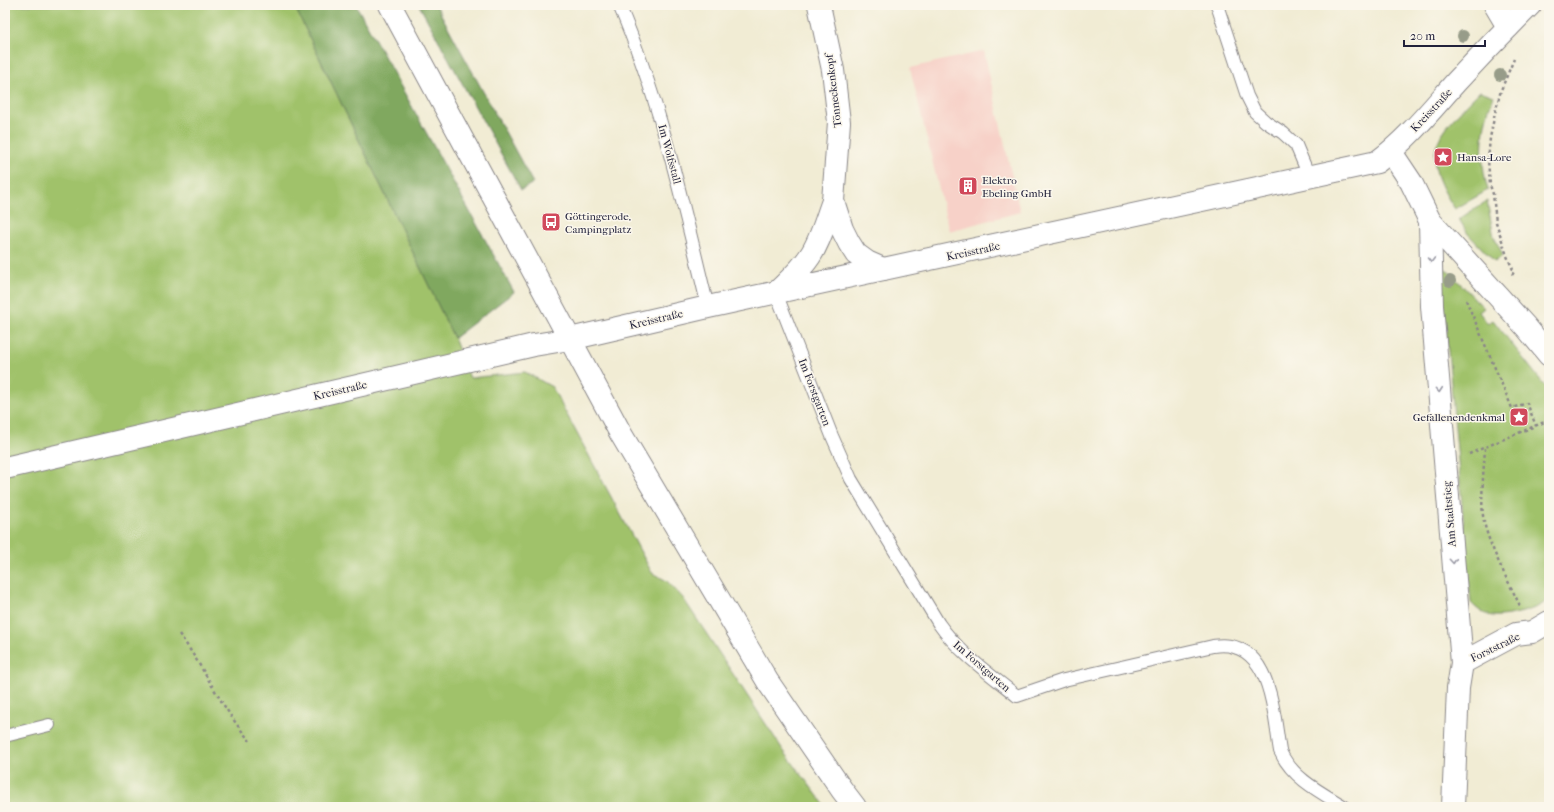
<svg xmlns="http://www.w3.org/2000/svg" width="1554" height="812" font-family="'IM FELL French Canon',serif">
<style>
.built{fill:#f7d1c8}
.green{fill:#a0c26b;stroke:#617253}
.forest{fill:#80a85f;stroke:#51654d}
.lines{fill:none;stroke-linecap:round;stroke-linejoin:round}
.service-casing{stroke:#8a8788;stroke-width:14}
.minor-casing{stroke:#8a8788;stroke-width:24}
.tertiary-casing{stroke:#8a8788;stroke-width:24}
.secondary-casing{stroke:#8a8788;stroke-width:24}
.path{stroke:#8a8788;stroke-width:2.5;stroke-dasharray:3 3;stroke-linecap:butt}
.service{stroke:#fff;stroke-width:12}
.minor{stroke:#fff;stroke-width:22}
.tertiary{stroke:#fff;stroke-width:22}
.secondary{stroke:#fff;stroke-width:22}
.tree{fill:#979c89}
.oneway{stroke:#9c9ca7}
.labels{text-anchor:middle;stroke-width:3;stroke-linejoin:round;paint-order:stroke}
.street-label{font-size:11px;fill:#22223b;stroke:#fbf7ec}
.poi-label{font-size:11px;fill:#22223b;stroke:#fbf7ec;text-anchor:start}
</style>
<rect width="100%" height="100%" fill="#fbf7ec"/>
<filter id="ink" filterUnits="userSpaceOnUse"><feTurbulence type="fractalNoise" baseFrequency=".025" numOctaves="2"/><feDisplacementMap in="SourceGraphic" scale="8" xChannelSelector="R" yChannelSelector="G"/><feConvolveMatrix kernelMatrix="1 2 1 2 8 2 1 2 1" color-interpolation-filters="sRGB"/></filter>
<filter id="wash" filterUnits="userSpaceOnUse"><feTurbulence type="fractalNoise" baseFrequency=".012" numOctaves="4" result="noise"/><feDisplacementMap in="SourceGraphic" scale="16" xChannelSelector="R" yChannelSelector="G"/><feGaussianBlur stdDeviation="0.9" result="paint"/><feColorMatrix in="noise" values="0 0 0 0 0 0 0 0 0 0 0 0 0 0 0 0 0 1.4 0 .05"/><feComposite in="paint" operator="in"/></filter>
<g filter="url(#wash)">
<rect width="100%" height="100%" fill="#f1ecd4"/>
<!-- built -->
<polygon class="built" points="984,51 1020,212 949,231 910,68"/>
<!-- green -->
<g class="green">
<polygon points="5,5 294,5 454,338 470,378 525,372 552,387 652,573 667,581 683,598 783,750 826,807 5,807"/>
<path d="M 1480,91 L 1494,96 C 1481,124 1479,160 1488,190 L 1455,209 C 1416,151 1438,134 1480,91 Z"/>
<polygon points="1487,201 1494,237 1503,255 1495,262 1468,234 1459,219"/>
<path d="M 1445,268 L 1484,308 L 1479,312 L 1488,324 L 1493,320 L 1549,391 L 1549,599 C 1539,610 1507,617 1493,616 C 1484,615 1477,609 1471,603 L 1441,274 Z"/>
</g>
<!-- forest -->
<g class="forest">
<polygon points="294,5 356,5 514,292 454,338"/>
<polygon points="419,5 436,5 533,183 521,190"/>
</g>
</g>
<g filter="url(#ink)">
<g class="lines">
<!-- service casing -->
<g class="service-casing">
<g id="service">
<path d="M 619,5 C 661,102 683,205 708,307"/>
<polyline points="1217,5 1247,96 1255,112 1266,122 1283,133 1296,145 1309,176"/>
<path d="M 776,293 L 832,436 L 851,479 L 939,624 C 959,653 990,674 1017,696 L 1064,680 L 1213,646 C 1271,637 1273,711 1280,751 C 1292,778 1320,792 1345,807"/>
<polyline points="5,736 49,725"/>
</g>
</g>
<!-- minor casing -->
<g class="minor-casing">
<g id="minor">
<polyline points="819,5 833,70 839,122 833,201 842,229 849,243 856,254 867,262 883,269"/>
<polyline points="1495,5 1508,27"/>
<polyline points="1391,152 1411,182 1430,221 1526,327 1549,355"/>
<polyline points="1430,221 1432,306 1462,663 1458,688 1453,807"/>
<path d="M 776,293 C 788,281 801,270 810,256 C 821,240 826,219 833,201"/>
<polyline points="5,468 534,345 570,339"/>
<polyline points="1462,663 1516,634 1532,632 1549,622"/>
</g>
</g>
<!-- tertiary casing -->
<g class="tertiary-casing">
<path id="tertiary" d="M 570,339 L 708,307 L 1377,162 C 1407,140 1431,110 1456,82 C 1480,56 1505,30 1530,5"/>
</g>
<!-- secondary casing -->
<g class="secondary-casing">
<polyline id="secondary" points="390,5 621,434 768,682 842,790 855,807"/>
</g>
<!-- path -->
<g class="path">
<polyline points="1512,275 1514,272 1507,256 1496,222 1493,194 1490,185 1488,160 1490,138 1495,113 1501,90 1514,59"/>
<polyline points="1466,300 1512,408 1527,403 1536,426"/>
<path d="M 1485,448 C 1484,468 1480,503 1484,522 C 1490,549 1509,582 1521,608"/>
<polyline points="1469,454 1549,420"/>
<path d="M 179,634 C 205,669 222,709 250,741"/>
</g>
<!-- service -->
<use href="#service" class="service"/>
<!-- minor -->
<use href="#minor" class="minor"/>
<!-- tertiary -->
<use href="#tertiary" class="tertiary"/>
<!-- secondary -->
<use href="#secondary" class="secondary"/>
</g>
<!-- trees -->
<g class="tree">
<circle cx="1463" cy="36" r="6"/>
<circle cx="1500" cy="75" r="6"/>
<circle cx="1450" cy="281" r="6"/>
</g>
<!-- one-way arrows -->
<defs><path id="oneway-chevron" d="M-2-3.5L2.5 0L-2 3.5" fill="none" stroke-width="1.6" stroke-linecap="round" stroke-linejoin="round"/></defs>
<g class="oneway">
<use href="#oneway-chevron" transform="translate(1431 260) rotate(89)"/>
<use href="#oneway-chevron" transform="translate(1439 390) rotate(85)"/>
<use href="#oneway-chevron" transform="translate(1453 561) rotate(85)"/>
</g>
</g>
<!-- icons -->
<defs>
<g id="sight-square" transform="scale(1)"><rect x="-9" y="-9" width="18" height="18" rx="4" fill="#d1495b" stroke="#fbf7ec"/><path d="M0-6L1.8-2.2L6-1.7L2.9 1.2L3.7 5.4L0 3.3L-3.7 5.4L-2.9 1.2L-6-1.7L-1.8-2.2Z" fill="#fff"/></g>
<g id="building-square" transform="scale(1)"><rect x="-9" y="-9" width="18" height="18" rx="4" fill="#d1495b" stroke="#fbf7ec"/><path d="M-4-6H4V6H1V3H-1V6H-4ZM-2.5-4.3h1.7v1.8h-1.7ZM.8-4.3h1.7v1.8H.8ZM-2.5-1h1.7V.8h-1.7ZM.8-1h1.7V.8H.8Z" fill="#fff"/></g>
<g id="bus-square" transform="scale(1)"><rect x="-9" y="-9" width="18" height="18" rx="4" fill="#d1495b" stroke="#fbf7ec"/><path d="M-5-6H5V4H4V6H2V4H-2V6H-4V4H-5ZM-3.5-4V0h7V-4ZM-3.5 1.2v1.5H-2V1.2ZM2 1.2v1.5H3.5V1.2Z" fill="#fff"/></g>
</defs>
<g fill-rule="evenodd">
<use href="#sight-square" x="1443" y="157"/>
<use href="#building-square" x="968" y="186"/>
<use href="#bus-square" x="551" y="222"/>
<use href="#sight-square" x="1519" y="417"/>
</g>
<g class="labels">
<!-- street labels -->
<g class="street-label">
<text transform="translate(833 91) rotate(-97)" y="4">Tönneckenkopf</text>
<text transform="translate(1431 110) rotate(-47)" y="4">Kreisstraße</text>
<text transform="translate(670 154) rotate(75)" y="4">Im Wolfsstall</text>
<text transform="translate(973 251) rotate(-12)" y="4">Kreisstraße</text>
<text transform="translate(656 319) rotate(-13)" y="4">Kreisstraße</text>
<text transform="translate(340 390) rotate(-13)" y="4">Kreisstraße</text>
<text transform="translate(815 392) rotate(69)" y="4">Im Forstgarten</text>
<text transform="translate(1449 514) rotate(-95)" y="4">Am Stadtstieg</text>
<text transform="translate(1495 647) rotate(-26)" y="4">Forststraße</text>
<text transform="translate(982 666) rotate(41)" y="4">Im Forstgarten</text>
</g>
<!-- poi labels -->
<g class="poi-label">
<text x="1457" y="161">Hansa-Lore</text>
<text x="982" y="184">Elektro<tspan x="982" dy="13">Ebeling GmbH</tspan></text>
<text x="565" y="220">Göttingerode,<tspan x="565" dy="13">Campingplatz</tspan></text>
<text x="1505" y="421" text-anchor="end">Gefallenendenkmal</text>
</g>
</g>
<!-- margin -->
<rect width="1554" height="812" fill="none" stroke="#fbf7ec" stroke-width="20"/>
<!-- scale -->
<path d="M1404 40v6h81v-6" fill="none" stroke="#22223b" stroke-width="2"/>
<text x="1410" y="40" font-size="12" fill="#22223b" stroke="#fbf7ec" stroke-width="3" paint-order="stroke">20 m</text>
</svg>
